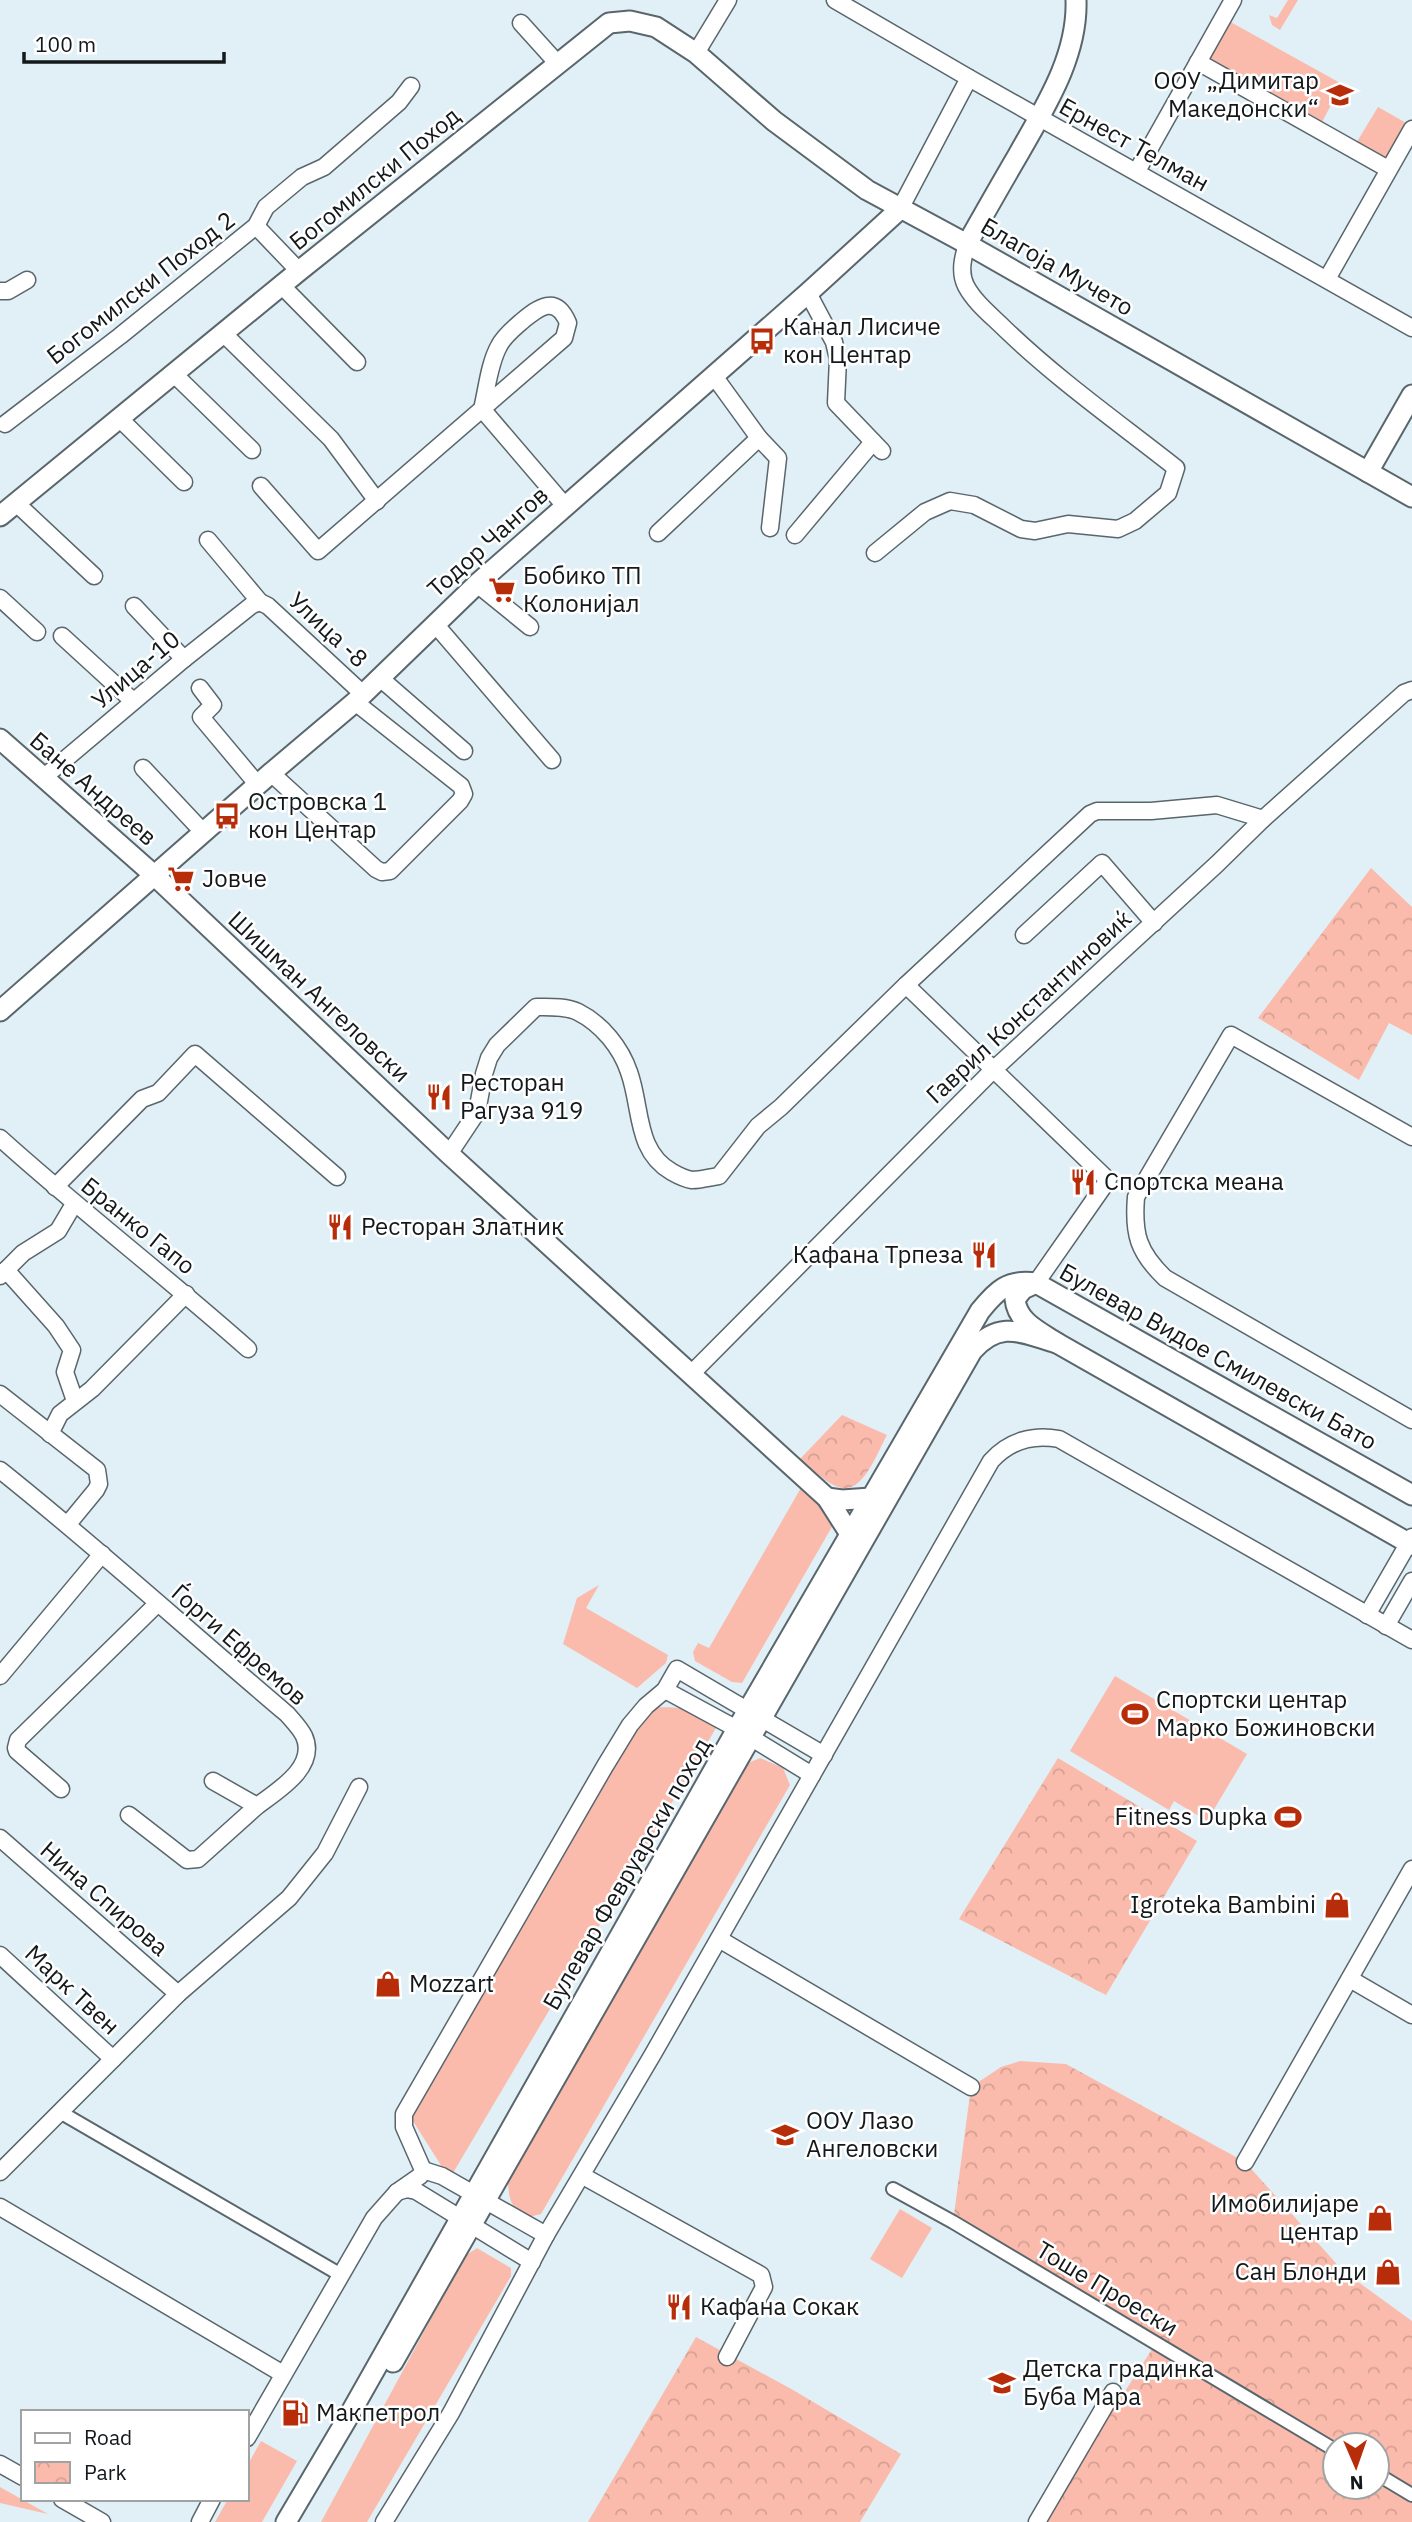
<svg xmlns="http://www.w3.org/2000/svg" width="1412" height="2522" font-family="'IBM Plex Sans',sans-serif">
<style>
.grass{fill:#fabbac}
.park{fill:url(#park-crowns);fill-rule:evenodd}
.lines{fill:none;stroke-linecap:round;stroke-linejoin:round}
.pedestrian-casing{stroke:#59666c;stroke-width:16}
.minor-casing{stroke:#59666c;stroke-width:19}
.tertiary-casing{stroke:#59666c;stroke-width:23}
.pedestrian{stroke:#fff;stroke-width:12}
.minor{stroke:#fff;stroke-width:16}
.tertiary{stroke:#fff;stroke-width:19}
.labels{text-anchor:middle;stroke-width:5;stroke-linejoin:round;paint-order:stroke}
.poi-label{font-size:24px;fill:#13181a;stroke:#fff;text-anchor:start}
.street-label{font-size:24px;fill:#13181a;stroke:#fff}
</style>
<defs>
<pattern id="park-crowns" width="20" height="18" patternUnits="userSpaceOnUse" patternTransform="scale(1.75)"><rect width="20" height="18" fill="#fabbac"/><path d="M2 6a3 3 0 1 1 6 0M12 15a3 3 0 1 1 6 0" fill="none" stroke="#d5a093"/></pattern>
</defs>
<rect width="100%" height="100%" fill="#e1f0f6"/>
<!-- grass -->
<g class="grass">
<polygon points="1288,0 1298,0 1280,30 1272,25 1269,15 1277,18"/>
<polygon points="1227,20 1342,84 1321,124 1211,63 1209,58"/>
<polygon points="1378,107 1408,124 1387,158 1378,157 1355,145"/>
<polygon points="802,1486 818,1500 833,1525 742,1683 732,1682 695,1661 693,1652 698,1643 709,1648"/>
<polygon points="599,1585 586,1608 668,1655 666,1663 637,1688 563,1644 577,1598"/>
<polygon points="1115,1676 1247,1754 1207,1821 1174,1801 1169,1810 1070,1751"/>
<path d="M 657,1707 C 678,1708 705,1705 716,1728 L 453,2173 L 444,2170 L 406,2110 L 644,1715 Z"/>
<path d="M 760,1758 L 783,1768 L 790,1785 L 541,2214 L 525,2218 C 509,2206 508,2195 508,2176 L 746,1764 Z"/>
<polygon points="900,2209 932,2228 902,2278 870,2259"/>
<polygon points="477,2248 511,2268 511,2276 367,2522 321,2522 465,2256"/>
<polygon points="261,2441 297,2461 262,2522 215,2522 228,2499 247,2499 247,2466"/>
<polygon points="0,2487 48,2514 0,2503"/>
</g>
<!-- park -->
<g class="park">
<polygon points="1371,868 1412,907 1412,1035 1389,1023 1359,1080 1258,1018"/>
<path d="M 842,1415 L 887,1435 C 878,1451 864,1492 842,1488 C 827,1485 812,1468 800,1459 Z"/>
<polygon points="1058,1758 1197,1841 1106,1995 959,1919"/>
<path d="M 1020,2061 L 1066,2064 L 1245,2162 L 1343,2271 L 1412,2321 L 1412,2522 L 1041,2522 L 1156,2343 L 953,2222 L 971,2087 L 1001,2067 ZM 1335,2445 L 1377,2445 L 1377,2487 L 1335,2487 Z"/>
<polygon points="696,2337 793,2390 901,2454 860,2522 588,2522"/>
</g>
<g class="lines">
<!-- pedestrian casing -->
<g class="pedestrian-casing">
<g id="pedestrian">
<polyline points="60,2112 341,2275"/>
<polyline points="893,2189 953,2222 1335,2450"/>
<polyline points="1377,2474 1412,2495"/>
</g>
</g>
<!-- minor casing -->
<g class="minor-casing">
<g id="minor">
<polyline points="835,0 969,78 1412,328"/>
<polyline points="521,23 558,64"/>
<polyline points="696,53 728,0"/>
<polyline points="1198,62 1388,169"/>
<polyline points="1137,171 1233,0"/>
<polyline points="900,209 969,78"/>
<polyline points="256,226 299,271"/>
<polyline points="1327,279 1412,129"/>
<polyline points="282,286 357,362"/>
<polyline points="0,291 8,291 27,280"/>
<polyline points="808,293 834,342 838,359 836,403 882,451"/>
<polyline points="224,334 331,439 377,501"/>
<polyline points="174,374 252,450"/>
<polyline points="714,376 759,438 778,458 770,528"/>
<polyline points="482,409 565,506"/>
<polyline points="119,418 184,482"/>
<polyline points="5,424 120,336 256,226 266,207 302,177 324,167 399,102 411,86"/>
<path d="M 261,486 L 318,551 L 564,338 L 568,323 C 556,294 539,307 521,322 C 513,329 504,336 499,346 C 489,364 487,389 482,409"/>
<polyline points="16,503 94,576"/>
<polyline points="658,533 759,438"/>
<polyline points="795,535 873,442"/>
<polyline points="208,540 260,602 268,606 363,694"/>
<path d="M 875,553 L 925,512 L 950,501 L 974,505 L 1021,529 L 1035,531 L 1068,524 L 1118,529 L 1135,521 L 1168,493 L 1176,468 C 1119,423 1058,380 1005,329 C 992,316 975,303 966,286 C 959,272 963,257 967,244"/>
<polyline points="477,584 530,627"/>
<polyline points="0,598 37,632"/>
<polyline points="134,606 184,659"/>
<polyline points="435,624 552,760"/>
<polyline points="62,636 133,701"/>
<polyline points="380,678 464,751"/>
<polyline points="200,688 213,705 201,717 258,785"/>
<polyline points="143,768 203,832"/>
<polyline points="271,773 376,869 382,872 390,871 460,801 464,794 461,786 355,702"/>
<polyline points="43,778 184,659 252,605 260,602"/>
<polyline points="1024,935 1102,863 1154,923"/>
<polyline points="906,985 1108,1180 1036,1283"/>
<path d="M 1412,1137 L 1231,1035 L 1136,1197 C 1133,1234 1138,1252 1165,1278 L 1412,1420"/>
<path d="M 0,1138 C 81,1211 167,1277 248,1349"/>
<path d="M 449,1154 L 477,1112 L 484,1074 L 489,1058 L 497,1045 L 536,1007 C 549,1007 566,1006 578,1012 C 602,1024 621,1048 629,1072 C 642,1108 635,1151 672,1172 C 679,1176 685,1179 692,1180 C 701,1180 711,1177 719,1176 L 758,1126 L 781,1107 L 906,985 L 1090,814 L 1097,811 L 1151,811 L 1217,805 L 1263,819"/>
<polyline points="55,1187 142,1099 158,1093 195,1054 337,1177"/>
<polyline points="6,1270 56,1326 72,1350 65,1372 75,1401"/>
<polyline points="0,1276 23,1253 58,1231 74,1204"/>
<polyline points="692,1373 992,1071 1217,864 1263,819 1404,693 1412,690"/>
<polyline points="0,1394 97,1470 99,1484 96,1490 68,1524"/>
<polyline points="50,1434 60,1414 92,1389 186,1294"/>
<path d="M 0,1470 C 98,1548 191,1633 287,1714 C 293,1721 300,1728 304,1736 C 318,1767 277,1791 257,1806 L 213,1781"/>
<polyline points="1367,1615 1412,1537"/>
<polyline points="1386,1626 1412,1581"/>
<polyline points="0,1676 102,1554"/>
<polyline points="665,1690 737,1729 812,1775"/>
<polyline points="61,1789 17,1751 16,1748 18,1740 157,1604"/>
<polyline points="129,1815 187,1860 198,1859 257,1806"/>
<polyline points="0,1838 178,1994"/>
<polyline points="719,1939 971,2087"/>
<polyline points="0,1955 113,2059"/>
<polyline points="1350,1979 1412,2015"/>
<polyline points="1245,2162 1412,1869"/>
<polyline points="423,2170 442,2176 546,2235"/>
<polyline points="0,2172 178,1994 289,1898 325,1853 359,1787"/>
<polyline points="583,2176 761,2275 764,2287 727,2357"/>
<polyline points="397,2192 407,2189 416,2191 532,2262"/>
<polyline points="0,2207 283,2374"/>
<polyline points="247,2438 374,2218 397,2192 420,2176 423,2170 404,2127 404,2114 605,1766 630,1725 646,1706 665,1690 677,1669 824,1755"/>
<polyline points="0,2464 23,2477"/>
<polyline points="62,2499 102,2522"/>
<polyline points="200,2522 212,2499"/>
<path d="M 384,2522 L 451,2413 L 546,2235 L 653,2054 L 991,1461 C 1009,1441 1033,1434 1059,1439 L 1412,1640"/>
<polyline points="1037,2522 1113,2392"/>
</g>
</g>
<!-- tertiary casing -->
<g class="tertiary-casing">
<g id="tertiary">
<path d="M 967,244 C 984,214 1001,184 1018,155 C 1045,107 1078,56 1076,0"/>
<polyline points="1368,472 1412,395"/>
<polyline points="0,516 299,271 609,23 630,21 656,27 696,53 774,121 867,190 967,244 1412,497"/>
<polyline points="0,739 154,875 449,1154 827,1498 850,1534"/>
<polyline points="0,1011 271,773 355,702 477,584 808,293 900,209"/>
<path d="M 1036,1283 L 1023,1289 L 1015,1299 C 1017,1322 1039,1331 1057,1343 L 1412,1545"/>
<polyline points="827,1498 842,1500 871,1498"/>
<path d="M 393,2362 L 972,1351 C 1000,1319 1022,1333 1057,1343"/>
<path d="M 286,2522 L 347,2419 L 737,1729 L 980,1311 C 997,1290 1008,1279 1036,1283 L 1412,1495"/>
</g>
</g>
<!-- pedestrian -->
<use href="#pedestrian" class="pedestrian"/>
<!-- minor -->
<use href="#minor" class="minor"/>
<!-- tertiary -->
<use href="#tertiary" class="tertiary"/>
</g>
<!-- icons -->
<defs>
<g id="school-bare" transform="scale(2.1)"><path d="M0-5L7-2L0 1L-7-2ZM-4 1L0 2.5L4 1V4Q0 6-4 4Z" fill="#b72c09" stroke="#fff" stroke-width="2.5" paint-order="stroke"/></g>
<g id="bus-bare" transform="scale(2.1)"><path d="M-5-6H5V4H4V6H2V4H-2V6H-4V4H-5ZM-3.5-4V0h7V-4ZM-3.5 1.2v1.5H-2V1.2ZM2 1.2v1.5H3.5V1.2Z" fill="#b72c09" stroke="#fff" stroke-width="2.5" paint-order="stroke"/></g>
<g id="supermarket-bare" transform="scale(2.1)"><path d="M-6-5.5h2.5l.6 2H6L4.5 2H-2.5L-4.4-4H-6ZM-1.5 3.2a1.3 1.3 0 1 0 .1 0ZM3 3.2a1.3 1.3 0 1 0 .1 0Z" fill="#b72c09" stroke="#fff" stroke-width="2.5" paint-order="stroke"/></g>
<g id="restaurant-bare" transform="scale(2.1)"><path d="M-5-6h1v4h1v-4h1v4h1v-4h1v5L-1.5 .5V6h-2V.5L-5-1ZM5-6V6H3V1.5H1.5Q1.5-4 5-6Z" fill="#b72c09" stroke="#fff" stroke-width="2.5" paint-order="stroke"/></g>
<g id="stadium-bare" transform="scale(2.1)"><path d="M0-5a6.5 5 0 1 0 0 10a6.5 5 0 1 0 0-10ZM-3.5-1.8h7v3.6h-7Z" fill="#b72c09" stroke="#fff" stroke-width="2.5" paint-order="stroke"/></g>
<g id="shop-bare" transform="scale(2.1)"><path d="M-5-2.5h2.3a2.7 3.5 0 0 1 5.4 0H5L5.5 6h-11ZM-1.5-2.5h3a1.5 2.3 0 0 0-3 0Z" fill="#b72c09" stroke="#fff" stroke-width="2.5" paint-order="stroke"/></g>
<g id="fuel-bare" transform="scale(2.1)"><path d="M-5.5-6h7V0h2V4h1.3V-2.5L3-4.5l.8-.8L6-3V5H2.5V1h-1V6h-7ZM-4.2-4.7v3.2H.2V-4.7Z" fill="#b72c09" stroke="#fff" stroke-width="2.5" paint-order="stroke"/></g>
</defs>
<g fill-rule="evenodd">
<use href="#school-bare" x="1340" y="95"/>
<use href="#bus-bare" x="762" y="341"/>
<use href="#supermarket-bare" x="502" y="590"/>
<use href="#bus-bare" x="227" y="816"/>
<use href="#supermarket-bare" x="181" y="879"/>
<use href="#restaurant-bare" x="439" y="1097"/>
<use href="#restaurant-bare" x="1083" y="1182"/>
<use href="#restaurant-bare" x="340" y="1227"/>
<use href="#restaurant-bare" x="984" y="1255"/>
<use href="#stadium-bare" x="1135" y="1714"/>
<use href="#stadium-bare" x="1288" y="1817"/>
<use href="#shop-bare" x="1337" y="1905"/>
<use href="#shop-bare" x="388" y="1984"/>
<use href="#school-bare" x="785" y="2135"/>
<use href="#shop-bare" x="1380" y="2218"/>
<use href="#shop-bare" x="1388" y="2272"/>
<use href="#restaurant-bare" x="679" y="2307"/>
<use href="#school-bare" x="1002" y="2383"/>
<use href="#fuel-bare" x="295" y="2413"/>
</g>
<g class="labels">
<!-- poi labels -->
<g class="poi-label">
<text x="1319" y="89" text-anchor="end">ООУ „Димитар<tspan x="1319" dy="28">Македонски“</tspan></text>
<text x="783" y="335">Канал Лисиче<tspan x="783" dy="28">кон Центар</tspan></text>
<text x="523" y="584">Бобико ТП<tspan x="523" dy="28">Колонијал</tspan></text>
<text x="248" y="810">Островска 1<tspan x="248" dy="28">кон Центар</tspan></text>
<text x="202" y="887">Јовче</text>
<text x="460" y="1091">Ресторан<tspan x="460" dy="28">Рагуза 919</tspan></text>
<text x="1104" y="1190">Спортска меана</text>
<text x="361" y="1235">Ресторан Златник</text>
<text x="963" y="1263" text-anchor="end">Кафана Трпеза</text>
<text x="1156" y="1708">Спортски центар<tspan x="1156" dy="28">Марко Божиновски</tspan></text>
<text x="1267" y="1825" text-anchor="end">Fitness Dupka</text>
<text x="1316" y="1913" text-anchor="end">Igroteka Bambini</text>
<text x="409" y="1992">Mozzart</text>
<text x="806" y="2129">ООУ Лазо<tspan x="806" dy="28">Ангеловски</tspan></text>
<text x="1359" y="2212" text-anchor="end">Имобилијаре<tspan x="1359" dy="28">центар</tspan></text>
<text x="1367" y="2280" text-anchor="end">Сан Блонди</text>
<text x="700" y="2315">Кафана Сокак</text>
<text x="1023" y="2377">Детска градинка<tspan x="1023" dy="28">Буба Мара</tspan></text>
<text x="316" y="2421">Макпетрол</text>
</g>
<!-- street labels -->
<g class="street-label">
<text transform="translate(1134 145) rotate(29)" y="8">Ернест Телман</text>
<text transform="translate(375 179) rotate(-39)" y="8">Богомилски Поход</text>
<text transform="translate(1057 267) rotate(30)" y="8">Благоја Мучето</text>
<text transform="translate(141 288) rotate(-38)" y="8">Богомилски Поход 2</text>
<text transform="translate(488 542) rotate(-42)" y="8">Тодор Чангов</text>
<text transform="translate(328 630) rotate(43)" y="8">Улица -8</text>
<text transform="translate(136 670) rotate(-40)" y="8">Улица-10</text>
<text transform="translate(93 789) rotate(41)" y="8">Бане Андреев</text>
<text transform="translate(319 997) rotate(43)" y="8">Шишман Ангеловски</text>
<text transform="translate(1029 1007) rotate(-43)" y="8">Гаврил Константиновиќ</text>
<text transform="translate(138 1226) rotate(39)" y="8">Бранко Гапо</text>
<text transform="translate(1218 1357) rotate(29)" y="8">Булевар Видое Смилевски Бато</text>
<text transform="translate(239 1645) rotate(41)" y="8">Ѓорги Ефремов</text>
<text transform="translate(627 1874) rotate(-60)" y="8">Булевар Февруарски поход</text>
<text transform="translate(104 1899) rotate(41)" y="8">Нина Спирова</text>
<text transform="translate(72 1990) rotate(43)" y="8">Марк Твен</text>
<text transform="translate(1107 2289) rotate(31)" y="8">Тоше Проески</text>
</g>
</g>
<!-- legend -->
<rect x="21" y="2410" width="228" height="91" fill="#ffffff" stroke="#a1a3a3" stroke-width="2"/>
<rect x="35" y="2433" width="35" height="10" fill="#ffffff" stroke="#a1a3a3" stroke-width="2"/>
<text x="84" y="2445" font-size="21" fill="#13181a">Road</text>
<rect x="35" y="2462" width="35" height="21" fill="url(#park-crowns)" stroke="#a1a3a3" stroke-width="2"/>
<text x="84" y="2480" font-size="21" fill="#13181a">Park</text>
<!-- north arrow -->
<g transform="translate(1356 2466) rotate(178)"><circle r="33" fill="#ffffff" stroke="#a1a3a3" stroke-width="2"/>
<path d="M0-5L12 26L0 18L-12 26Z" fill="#b72c09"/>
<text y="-10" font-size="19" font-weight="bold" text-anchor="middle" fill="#13181a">N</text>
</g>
<!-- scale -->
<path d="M24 52v10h200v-10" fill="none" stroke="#13181a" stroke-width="3.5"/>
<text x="35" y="52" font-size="21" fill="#13181a" stroke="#ffffff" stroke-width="5" paint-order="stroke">100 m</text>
</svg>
